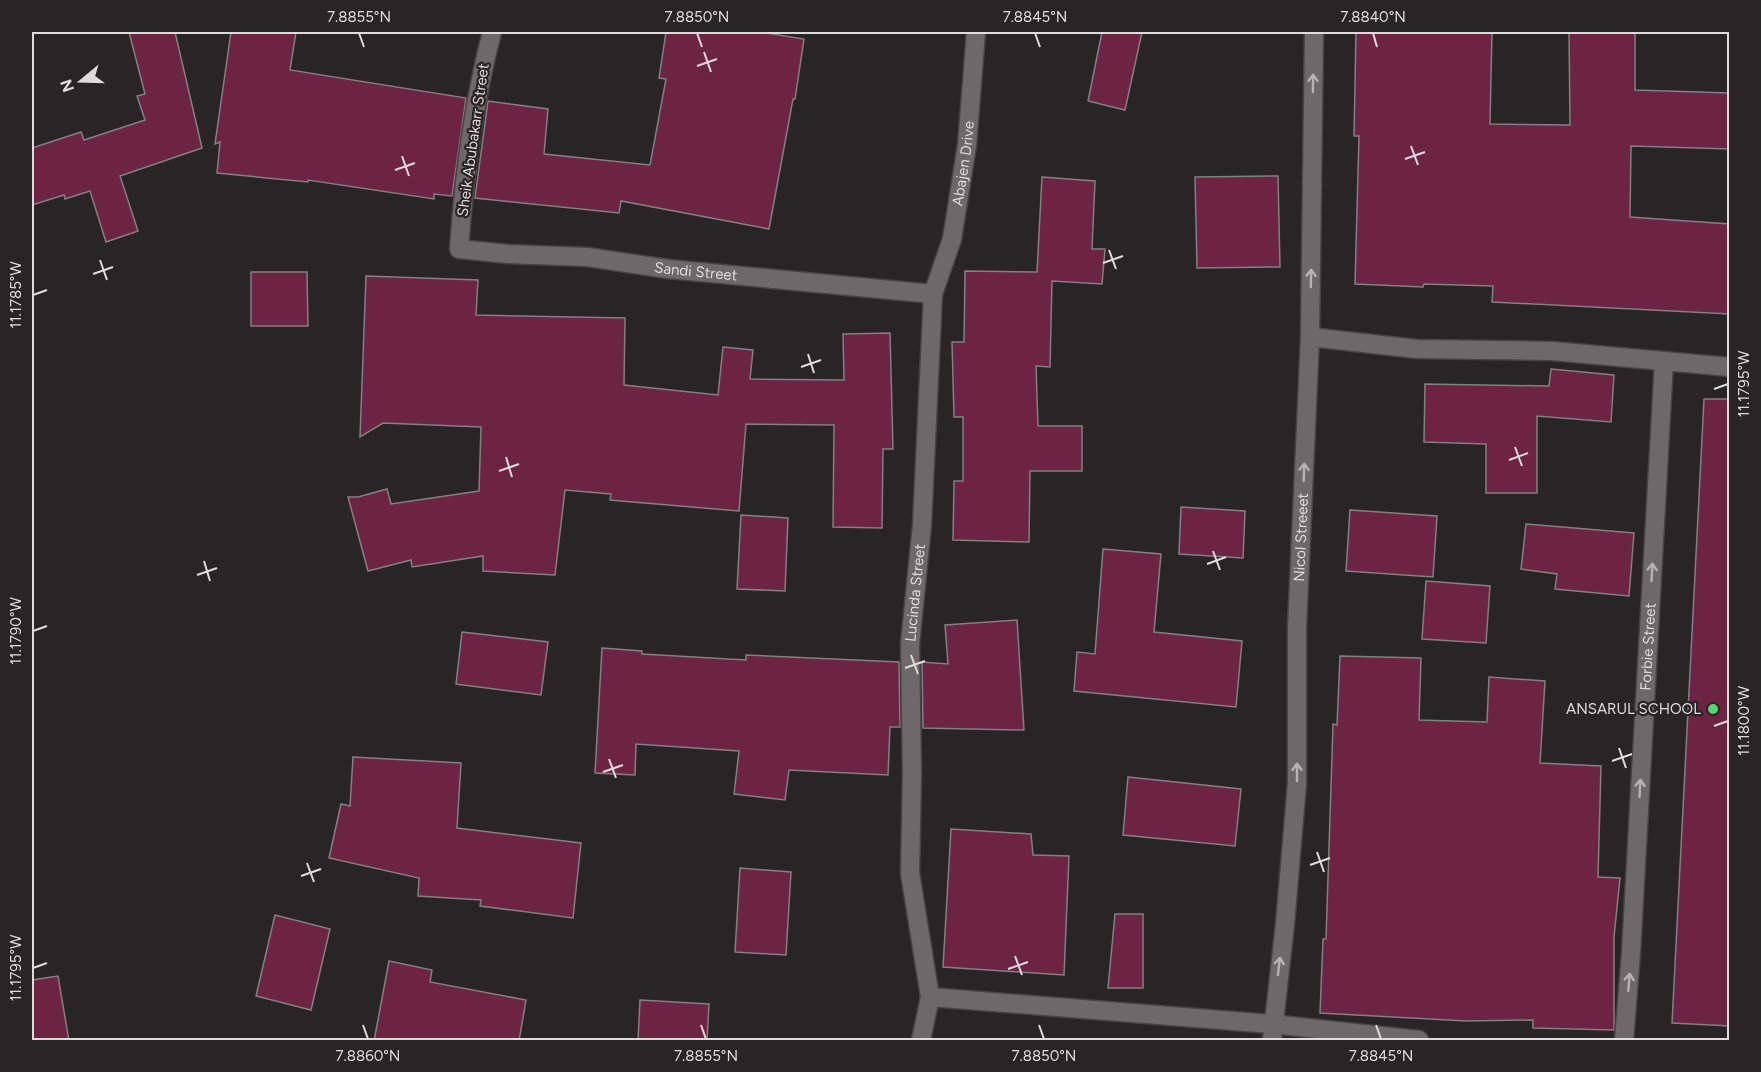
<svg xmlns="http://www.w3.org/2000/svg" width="1761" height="1072" font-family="Figtree,sans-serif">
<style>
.building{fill:#6d2443;stroke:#847f80;stroke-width:1.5}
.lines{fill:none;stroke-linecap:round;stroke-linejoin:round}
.street-casing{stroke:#474344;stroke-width:21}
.street{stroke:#6e686a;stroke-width:18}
.oneway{stroke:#b7b3b4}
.ticks{fill:none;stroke:#dfdbdc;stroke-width:2}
.poi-dot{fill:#59d56f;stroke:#292425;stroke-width:2}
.labels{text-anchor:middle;stroke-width:4.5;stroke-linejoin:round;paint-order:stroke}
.street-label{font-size:15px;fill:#dfdbdc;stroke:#292425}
.poi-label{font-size:15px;fill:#dfdbdc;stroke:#292425;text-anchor:end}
.neatline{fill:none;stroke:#dfdbdc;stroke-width:2}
.ticks-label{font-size:15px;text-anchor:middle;fill:#dfdbdc}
</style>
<rect width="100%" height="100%" fill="#292425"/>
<!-- building -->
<g class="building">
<polygon points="129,32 175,32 202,148 120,176 138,231 106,242 90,191 65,199 64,195 32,205 32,148 81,132 84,140 145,120 137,96 145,94"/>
<polygon points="231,32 296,32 290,70 466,98 452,196 434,194 434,199 308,180 308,182 217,173 220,142 215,144"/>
<polygon points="666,32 760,32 804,39 795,99 793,99 769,229 621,201 619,213 475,198 488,101 548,109 544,154 650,165 666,79 659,78"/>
<polygon points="1102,32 1142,32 1125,110 1088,101"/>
<polygon points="1356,32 1492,32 1490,124 1570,125 1569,32 1635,32 1635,90 1730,93 1730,149 1631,146 1630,217 1730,224 1730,314 1492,302 1493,286 1424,284 1423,287 1355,284 1359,136 1354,136"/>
<polygon points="1278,176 1280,267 1197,268 1195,177"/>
<polygon points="1042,177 1095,181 1092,249 1105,249 1102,284 1052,281 1050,367 1036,366 1038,426 1082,426 1082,471 1030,471 1029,542 953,540 954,481 963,481 963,417 954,417 952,342 964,342 965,271 1037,272"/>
<polygon points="251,272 307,272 308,326 251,326"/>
<polygon points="366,276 478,280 476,315 625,318 624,385 718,395 723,347 753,350 750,379 844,380 843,334 890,333 893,449 883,449 882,528 833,527 834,425 746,424 739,511 610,500 611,494 565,490 555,575 483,571 483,556 412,567 411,560 368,571 348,497 358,497 387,489 391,504 479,491 481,427 383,423 360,437"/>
<polygon points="1551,369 1614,375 1611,422 1537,416 1537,493 1486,493 1486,444 1424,442 1425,384 1549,386"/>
<polygon points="1704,399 1730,399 1730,1026 1672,1023"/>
<polygon points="1181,507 1245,511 1243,558 1179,554"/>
<polygon points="1350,510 1437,516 1433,577 1346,571"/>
<polygon points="741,515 788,518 785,591 737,589"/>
<polygon points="1526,524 1634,533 1629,596 1555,589 1557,574 1521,569"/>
<polygon points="1103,549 1161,554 1154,632 1242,641 1236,707 1074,691 1077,652 1095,654"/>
<polygon points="1426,581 1490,586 1486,643 1422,639"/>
<polygon points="1017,620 1024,730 923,728 922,662 948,664 945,625"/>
<polygon points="462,632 548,642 541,695 456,684"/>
<polygon points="602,648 642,651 642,654 746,660 746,655 899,662 900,727 890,727 888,775 789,770 785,800 734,794 739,751 636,744 635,775 595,773"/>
<polygon points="1340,656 1421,658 1419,720 1487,722 1489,677 1545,681 1540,763 1601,766 1598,877 1620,878 1614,937 1614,1030 1533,1028 1533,1020 1466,1021 1320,1013 1323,939 1326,939 1333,724 1337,725"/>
<polygon points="353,757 461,763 457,828 581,843 573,918 480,906 481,900 418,896 419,878 329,858 341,804 350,806"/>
<polygon points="1128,777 1241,789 1235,846 1123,835"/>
<polygon points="951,829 1031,834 1033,855 1069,856 1064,975 943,967"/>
<polygon points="740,868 791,872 786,955 735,952"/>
<polygon points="1115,914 1143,914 1143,988 1108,988"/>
<polygon points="275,915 330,929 311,1010 256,996"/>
<polygon points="389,961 432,970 430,982 526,1000 519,1041 374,1041"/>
<polygon points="58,976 69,1041 32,1041 32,980"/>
<polygon points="640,1000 709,1004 707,1041 638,1041"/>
</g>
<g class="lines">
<!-- street casing -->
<g class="street-casing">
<g id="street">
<path id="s1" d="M 492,32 C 474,100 464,178 459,249 L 508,254 L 587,257 L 668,269 L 933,294"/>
<polyline points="1310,337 1417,349 1552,351 1730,367"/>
<polyline points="930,997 1272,1024 1419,1040"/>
<path id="s2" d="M 921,1040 L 930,997 L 910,873 L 912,774 L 910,644 L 922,525 L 933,294 L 952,239 L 967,145 L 976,32"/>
<path id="s3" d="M 1272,1040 L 1285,924 L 1297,783 L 1297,627 L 1310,337 L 1314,32"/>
<path id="s4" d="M 1624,1040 L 1631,953 L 1664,361"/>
</g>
</g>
<!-- street -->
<use href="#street" class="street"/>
</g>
<!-- one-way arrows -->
<defs><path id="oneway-shaft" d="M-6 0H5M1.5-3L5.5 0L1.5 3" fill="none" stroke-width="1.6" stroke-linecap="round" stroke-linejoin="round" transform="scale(1.5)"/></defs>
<g class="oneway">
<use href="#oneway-shaft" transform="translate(1313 83) rotate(-89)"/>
<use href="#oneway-shaft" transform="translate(1311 278) rotate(-89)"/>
<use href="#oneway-shaft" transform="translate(1304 472) rotate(-88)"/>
<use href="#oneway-shaft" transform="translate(1652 572) rotate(-87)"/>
<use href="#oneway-shaft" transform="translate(1297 772) rotate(-90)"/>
<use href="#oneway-shaft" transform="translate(1640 788) rotate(-87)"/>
<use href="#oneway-shaft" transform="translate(1279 966) rotate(-83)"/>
<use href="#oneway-shaft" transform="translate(1629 982) rotate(-85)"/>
</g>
<!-- ticks -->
<path class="ticks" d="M 359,33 L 364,47M 697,33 L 702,47M 1035,33 L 1040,47M 1373,33 L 1377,47M 704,52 L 711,72M 697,66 L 717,59M 1411,146 L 1418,165M 402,156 L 409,176M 1405,159 L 1425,152M 395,170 L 415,163M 1109,250 L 1116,269M 100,260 L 107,280M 1103,263 L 1123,256M 93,274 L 113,267M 33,295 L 47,290M 808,354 L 814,373M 801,367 L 821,360M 1714,389 L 1728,384M 1515,447 L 1522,466M 506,457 L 512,477M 1509,460 L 1528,453M 499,471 L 519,464M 1213,551 L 1220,570M 204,561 L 210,581M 1207,564 L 1226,557M 197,575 L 217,568M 33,631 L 47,626M 911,655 L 918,674M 905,668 L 925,661M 1714,726 L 1728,721M 1619,748 L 1626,768M 609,759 L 616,778M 1612,761 L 1632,754M 603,772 L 623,765M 1317,852 L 1324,872M 307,863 L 314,882M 1310,865 L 1330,858M 301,876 L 321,869M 1015,956 L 1022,975M 33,968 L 47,963M 1008,969 L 1028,962M 363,1025 L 368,1039M 701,1025 L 706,1039M 1039,1025 L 1044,1039M 1376,1025 L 1381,1039"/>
<!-- markers -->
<circle class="poi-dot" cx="1713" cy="709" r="6"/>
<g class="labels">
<!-- street labels -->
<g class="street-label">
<text transform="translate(473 140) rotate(-82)" y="5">Sheik Abubakarr Street</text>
<text dy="5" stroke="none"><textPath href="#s2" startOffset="884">Abajen Drive</textPath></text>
<text dy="5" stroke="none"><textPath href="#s1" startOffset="458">Sandi Street</textPath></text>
<text dy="5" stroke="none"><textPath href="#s3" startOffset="504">Nicol Streeet</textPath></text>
<text dy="5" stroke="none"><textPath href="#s2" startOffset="450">Lucinda Street</textPath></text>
<text dy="5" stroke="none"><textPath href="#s4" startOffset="394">Forbie Street</textPath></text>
</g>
<!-- poi labels -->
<g class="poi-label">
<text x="1701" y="714">ANSARUL SCHOOL</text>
</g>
</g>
<!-- border -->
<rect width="1761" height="1072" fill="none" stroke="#292425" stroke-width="66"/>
<!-- north arrow -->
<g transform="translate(81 81) rotate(251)" stroke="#292425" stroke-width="4.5" paint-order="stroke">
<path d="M0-4.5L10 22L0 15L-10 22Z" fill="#dfdbdc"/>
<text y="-9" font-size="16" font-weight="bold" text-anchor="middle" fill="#dfdbdc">N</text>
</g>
<rect x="33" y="33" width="1695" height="1006" class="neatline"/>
<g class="ticks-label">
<text x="359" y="22">7.8855°N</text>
<text x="697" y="22">7.8850°N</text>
<text x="1035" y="22">7.8845°N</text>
<text x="1373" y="22">7.8840°N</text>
<text transform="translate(16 295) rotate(-90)" y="5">11.1785°W</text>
<text transform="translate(1744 384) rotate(-90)" y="5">11.1795°W</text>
<text transform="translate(16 631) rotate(-90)" y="5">11.1790°W</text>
<text transform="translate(1744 721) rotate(-90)" y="5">11.1800°W</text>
<text transform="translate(16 968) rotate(-90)" y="5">11.1795°W</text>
<text x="368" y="1061">7.8860°N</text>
<text x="706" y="1061">7.8855°N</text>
<text x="1044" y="1061">7.8850°N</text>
<text x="1381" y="1061">7.8845°N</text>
</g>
</svg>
